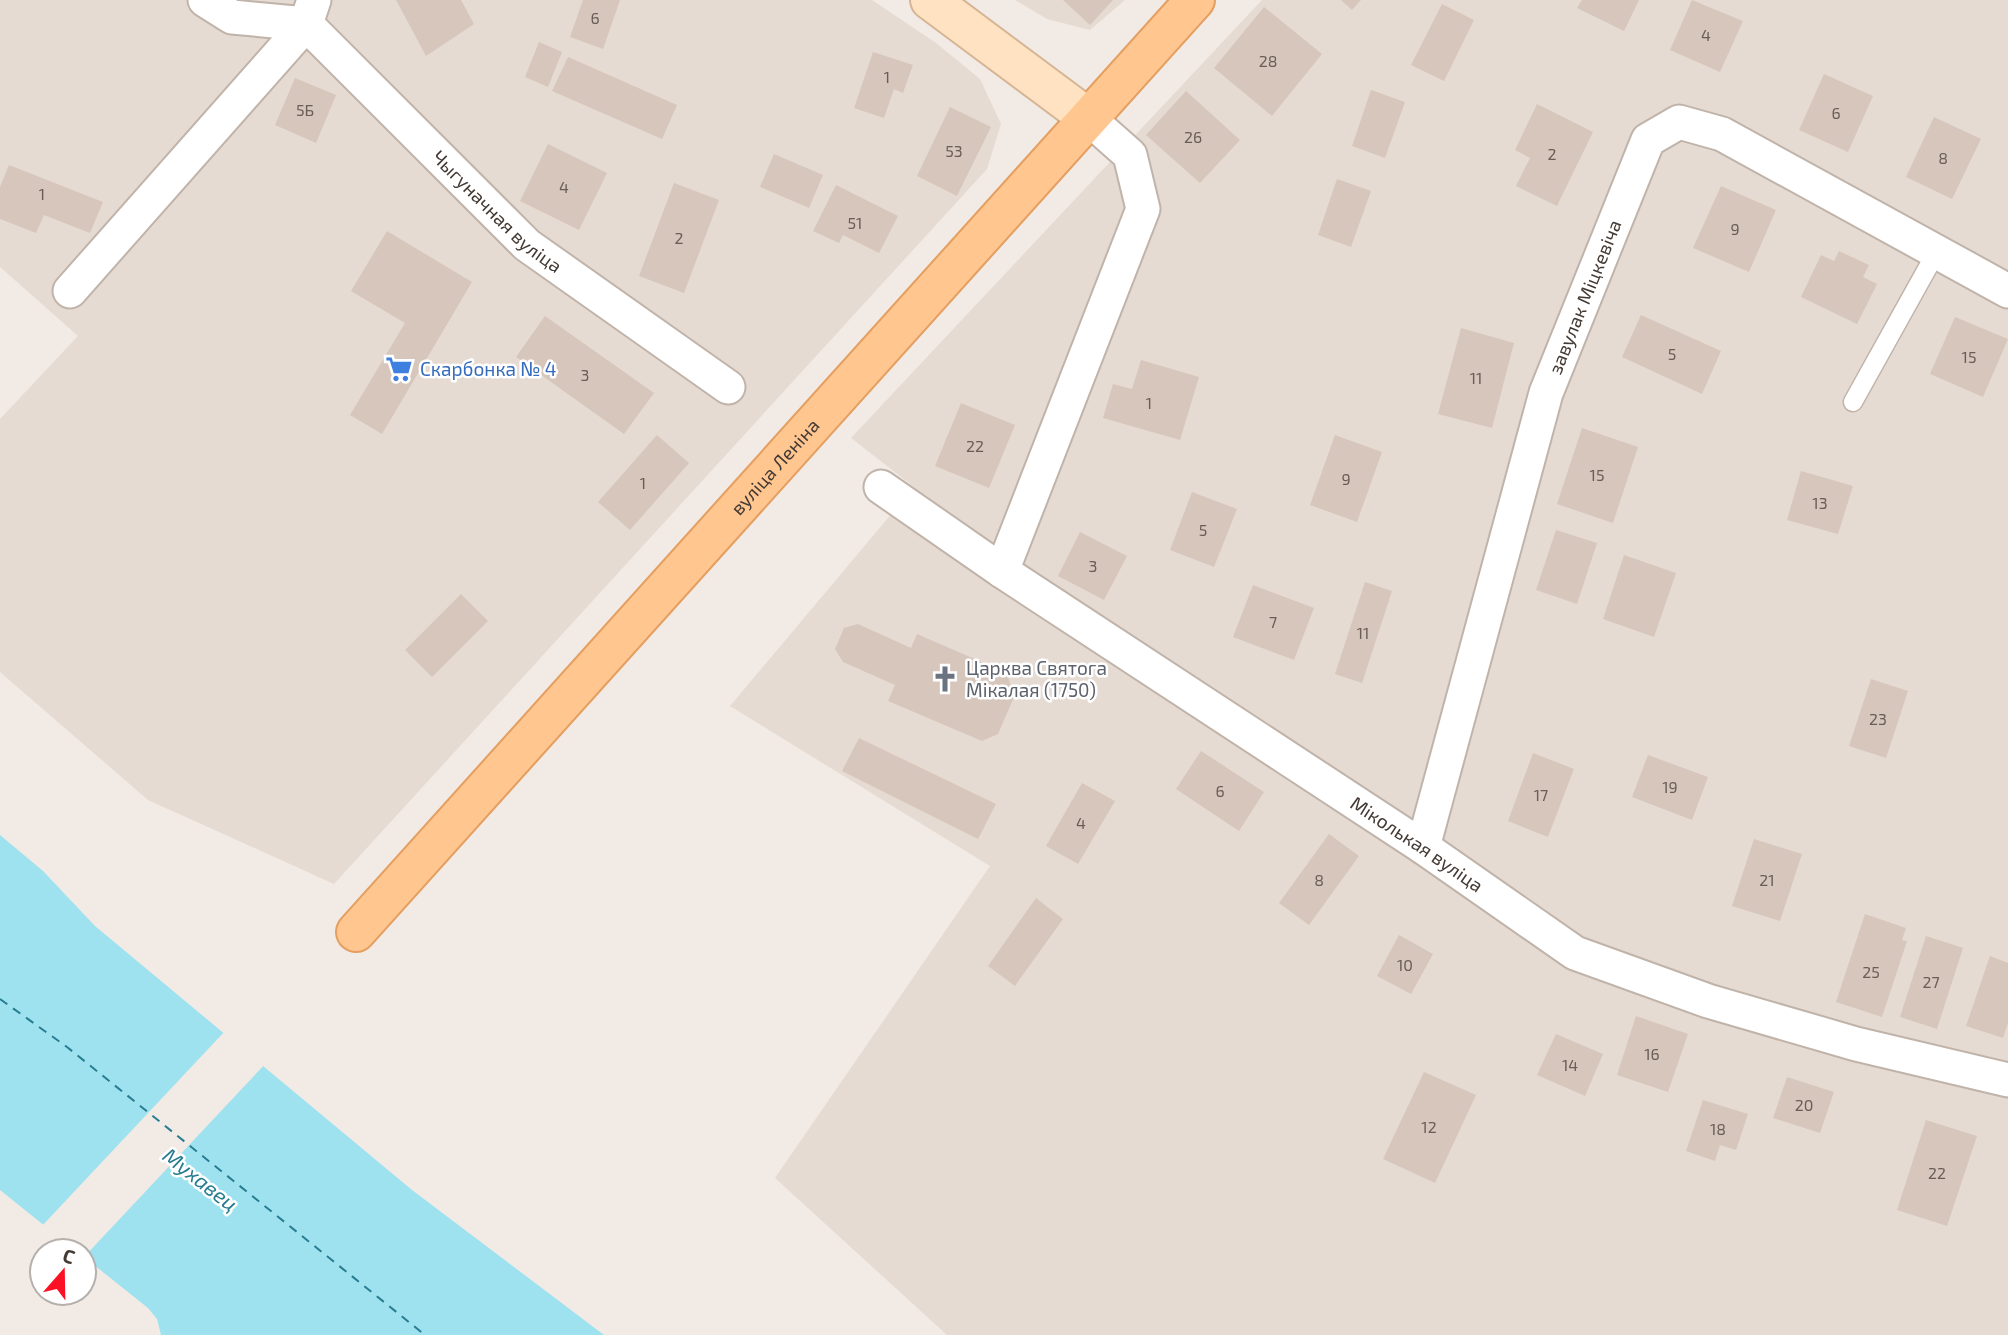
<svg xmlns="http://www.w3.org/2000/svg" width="2008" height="1335" font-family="'Exo 2',sans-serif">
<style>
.residential{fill:#e6dbd2}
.water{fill:#9ee2f0}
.pier{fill:#f2eae4}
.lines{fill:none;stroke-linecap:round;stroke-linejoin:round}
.ferry{stroke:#277c90;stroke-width:2;stroke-dasharray:9 7;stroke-linecap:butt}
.building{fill:#d7c6bc}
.lane-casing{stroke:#c0b3a9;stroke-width:21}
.street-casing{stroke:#c0b3a9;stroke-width:37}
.secondary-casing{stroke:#d6b595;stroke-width:42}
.primary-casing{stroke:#e49e5f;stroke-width:42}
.lane{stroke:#fff;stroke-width:18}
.street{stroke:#fff;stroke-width:33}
.secondary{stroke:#ffe2c1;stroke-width:38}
.primary{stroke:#ffc690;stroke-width:38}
.labels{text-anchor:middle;stroke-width:5;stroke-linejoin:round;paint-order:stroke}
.number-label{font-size:16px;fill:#695d56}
.street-label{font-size:19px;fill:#443a34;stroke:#fff}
.shop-label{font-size:19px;fill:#366cbe;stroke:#fff;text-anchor:start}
.worship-label{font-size:19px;fill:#5b616d;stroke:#fff;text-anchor:start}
.water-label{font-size:21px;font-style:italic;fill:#277c90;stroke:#fff}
</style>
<rect width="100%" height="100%" fill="#f2eae4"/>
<!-- residential -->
<g class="residential">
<polygon points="0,0 872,0 936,43 980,79 1001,124 987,169 334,884 148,800 0,672 0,419 78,336 0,267"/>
<polygon points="1015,0 1125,0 1090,30 1047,19"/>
<polygon points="1262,0 2008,0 2008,1335 947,1335 775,1178 990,866 730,706 914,487 851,438"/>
</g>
<!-- water -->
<polygon class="water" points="0,835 43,871 95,926 412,1190 604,1335 161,1335 157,1319 148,1308 84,1257 84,1251 76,1251 0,1190"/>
<!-- pier -->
<polygon class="pier" points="226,1030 266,1063 84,1257 84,1251 71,1251 41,1227"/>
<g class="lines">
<!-- ferry -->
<polyline class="ferry" points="0,999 67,1047 425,1335"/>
</g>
<!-- building -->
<g class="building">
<polygon points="396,0 461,0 474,24 426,56"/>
<polygon points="583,0 620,0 603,49 570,37"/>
<polygon points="1063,0 1113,0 1090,25"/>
<polygon points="1341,0 1361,0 1352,10"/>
<polygon points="1582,0 1639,0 1624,31 1577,8"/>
<polygon points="1692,0 1743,21 1720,72 1670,50"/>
<polygon points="1442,4 1474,20 1444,81 1411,65"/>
<polygon points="1264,7 1322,54 1272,116 1214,68"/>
<polygon points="539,42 562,52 548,87 525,77"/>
<polygon points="873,52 913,65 903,93 894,89 884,118 854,108"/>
<polygon points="568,57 677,105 662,139 552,91"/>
<polygon points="1824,74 1873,96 1848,152 1799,130"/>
<polygon points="295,78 336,95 316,143 275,125"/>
<polygon points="1371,90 1405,102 1385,158 1352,146"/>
<polygon points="1186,91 1240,140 1200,183 1146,135"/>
<polygon points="1537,104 1593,132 1557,206 1516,186 1530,158 1515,150"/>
<polygon points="950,107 991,127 957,196 917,176"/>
<polygon points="1934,117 1981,139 1952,199 1906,177"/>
<polygon points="548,144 607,173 579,230 520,201"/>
<polygon points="774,154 823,175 809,208 760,187"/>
<polygon points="9,165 103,202 90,233 44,215 36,233 0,219 0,187"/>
<polygon points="1337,179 1371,191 1351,247 1318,235"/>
<polygon points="674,183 719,200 684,293 639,276"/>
<polygon points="836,185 898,216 879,253 843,235 839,243 813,231"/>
<polygon points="1721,186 1776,210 1749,272 1693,248"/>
<polygon points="387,231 472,282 382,434 350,415 405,323 351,291"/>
<polygon points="1839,251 1869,265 1863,277 1877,284 1857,324 1801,297 1821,255 1834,261"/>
<polygon points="1641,315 1721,351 1702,394 1622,357"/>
<polygon points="545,316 654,393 624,434 516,357"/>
<polygon points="1955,317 2008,339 1983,397 1930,374"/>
<polygon points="1461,328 1514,343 1492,428 1438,414"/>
<polygon points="1141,360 1199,377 1180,440 1103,418 1113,384 1132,389"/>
<polygon points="961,403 1015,425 989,488 935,466"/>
<polygon points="1582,428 1638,447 1613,523 1557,504"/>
<polygon points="657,435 689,463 630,530 598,502"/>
<polygon points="1335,435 1382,452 1357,522 1310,505"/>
<polygon points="1801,471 1853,486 1838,534 1787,520"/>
<polygon points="1192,492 1237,509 1214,567 1170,550"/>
<polygon points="1556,530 1597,543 1577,604 1536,590"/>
<polygon points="1080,532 1127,556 1104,600 1058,576"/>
<polygon points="1624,555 1676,573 1654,637 1603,619"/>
<polygon points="1365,582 1392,591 1362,683 1335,674"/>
<polygon points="1253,585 1314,608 1294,660 1233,637"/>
<polygon points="461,594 488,621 432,677 405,650"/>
<polygon points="858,624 911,648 917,634 1007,673 1014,697 998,734 982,741 888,701 895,685 843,662 835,649 844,628"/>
<polygon points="1871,679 1908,691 1886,758 1849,746"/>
<polygon points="859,738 996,804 978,839 842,771"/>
<polygon points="1201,751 1264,792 1239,831 1176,789"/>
<polygon points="1533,753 1574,769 1548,837 1508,821"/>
<polygon points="1648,755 1708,777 1692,820 1632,797"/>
<polygon points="1082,783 1115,801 1078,864 1046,846"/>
<polygon points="1329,834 1359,856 1309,925 1279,903"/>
<polygon points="1754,839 1802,854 1780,921 1732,906"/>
<polygon points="1036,898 1063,919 1015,986 988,966"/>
<polygon points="1865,914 1906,928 1902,940 1907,941 1882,1017 1836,1002"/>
<polygon points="1399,935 1433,954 1411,994 1377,976"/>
<polygon points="1926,936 1963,948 1937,1029 1900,1017"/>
<polygon points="1990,956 2008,963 2008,1023 2003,1038 1966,1026"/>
<polygon points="1636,1016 1688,1034 1668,1092 1617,1075"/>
<polygon points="1556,1034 1603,1054 1585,1096 1537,1075"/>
<polygon points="1424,1072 1476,1095 1435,1183 1383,1159"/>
<polygon points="1787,1077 1834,1092 1820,1133 1773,1118"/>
<polygon points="1703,1100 1748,1114 1736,1150 1720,1145 1715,1161 1686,1151"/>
<polygon points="1926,1120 1977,1136 1947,1226 1897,1210"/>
</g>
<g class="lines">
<!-- lane casing -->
<g class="lane-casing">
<polyline id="lane" points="1853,402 1937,251"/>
</g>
<!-- street casing -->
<g class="street-casing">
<g id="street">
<polyline points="205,0 232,17 306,24"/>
<path id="s1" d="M 306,24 L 527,245 L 728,387"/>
<polyline points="70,291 306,24 314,0"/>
<path id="s2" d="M 881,487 L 1002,571 L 1423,847 L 1575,953 L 1708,1001 L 1856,1044 L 2008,1080"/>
<polyline points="1002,571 1143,209 1130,155 1087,117"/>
<path id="s3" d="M 1423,847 L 1546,393 L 1648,140 L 1679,122 L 1722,134 L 2008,291"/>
</g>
</g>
<!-- secondary casing -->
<g class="secondary-casing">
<polyline id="secondary" points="930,0 1087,117"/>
</g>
<!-- primary casing -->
<g class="primary-casing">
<g id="primary">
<path id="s4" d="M 356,932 L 1195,0"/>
</g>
</g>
<!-- lane -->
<use href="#lane" class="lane"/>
<!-- street -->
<use href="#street" class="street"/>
<!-- secondary -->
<use href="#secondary" class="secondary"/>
<!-- primary -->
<use href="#primary" class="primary"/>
</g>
<!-- icons -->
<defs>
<g id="supermarket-bare" transform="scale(2.1)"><path d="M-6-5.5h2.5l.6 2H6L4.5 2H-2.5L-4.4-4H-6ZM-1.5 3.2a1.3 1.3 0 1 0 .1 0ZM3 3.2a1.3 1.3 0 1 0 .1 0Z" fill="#3f7fe0" stroke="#fff" stroke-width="2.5" paint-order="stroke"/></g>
<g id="church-bare" transform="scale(2.1)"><path d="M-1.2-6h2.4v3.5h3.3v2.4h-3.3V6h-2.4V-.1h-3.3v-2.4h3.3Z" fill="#6b7280" stroke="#fff" stroke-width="2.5" paint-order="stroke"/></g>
</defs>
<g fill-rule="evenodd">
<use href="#supermarket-bare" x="399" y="369"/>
<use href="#church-bare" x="945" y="679"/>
</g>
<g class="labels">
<!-- number labels -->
<g class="number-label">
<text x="595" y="24">6</text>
<text x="1706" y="41">4</text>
<text x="1268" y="67">28</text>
<text x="887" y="83">1</text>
<text x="305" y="116">5Б</text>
<text x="1836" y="119">6</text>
<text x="1193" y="143">26</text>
<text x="954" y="157">53</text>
<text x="1552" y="160">2</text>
<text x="1943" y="164">8</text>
<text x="564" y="193">4</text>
<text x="42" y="200">1</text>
<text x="855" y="229">51</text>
<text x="1735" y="235">9</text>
<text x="679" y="244">2</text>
<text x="1672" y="360">5</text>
<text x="1969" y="363">15</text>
<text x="585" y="381">3</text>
<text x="1476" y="384">11</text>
<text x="1149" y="409">1</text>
<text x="975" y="452">22</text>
<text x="1597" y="481">15</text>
<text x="1346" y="485">9</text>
<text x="643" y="489">1</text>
<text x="1820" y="509">13</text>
<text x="1203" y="536">5</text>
<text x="1093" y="572">3</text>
<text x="1273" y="628">7</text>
<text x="1363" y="639">11</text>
<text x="1878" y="725">23</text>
<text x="1670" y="793">19</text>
<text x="1220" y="797">6</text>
<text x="1541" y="801">17</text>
<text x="1081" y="829">4</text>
<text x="1319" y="886">8</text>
<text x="1767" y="886">21</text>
<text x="1405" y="971">10</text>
<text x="1871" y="978">25</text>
<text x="1931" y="988">27</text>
<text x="1652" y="1060">16</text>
<text x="1570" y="1071">14</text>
<text x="1804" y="1111">20</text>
<text x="1429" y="1133">12</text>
<text x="1718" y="1135">18</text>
<text x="1937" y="1179">22</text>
</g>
<!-- street labels -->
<g class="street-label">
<text dy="7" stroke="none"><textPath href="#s1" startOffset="268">Чыгуначная вуліца</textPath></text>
<text dy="7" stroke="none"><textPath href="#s3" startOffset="574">завулак Міцкевіча</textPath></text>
<text dy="7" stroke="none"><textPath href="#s4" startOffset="626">вуліца Леніна</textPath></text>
<text dy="7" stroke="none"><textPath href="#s2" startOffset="644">Міколькая вуліца</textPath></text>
</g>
<!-- shop labels -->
<g class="shop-label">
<text x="420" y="376">Скарбонка № 4</text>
</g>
<!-- worship labels -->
<g class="worship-label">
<text x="966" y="675">Царква Святога<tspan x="966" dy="22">Мікалая (1750)</tspan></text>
</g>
<!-- water labels -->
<g class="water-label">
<text transform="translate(200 1180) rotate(38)" y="7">Мухавец</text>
</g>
</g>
<!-- north arrow -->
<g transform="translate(63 1272) rotate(20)"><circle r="33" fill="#ffffff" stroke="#b4b0ae" stroke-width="2"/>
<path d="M0-5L12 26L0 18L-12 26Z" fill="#fc1124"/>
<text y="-10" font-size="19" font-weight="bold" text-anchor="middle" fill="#443a34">С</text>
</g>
</svg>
